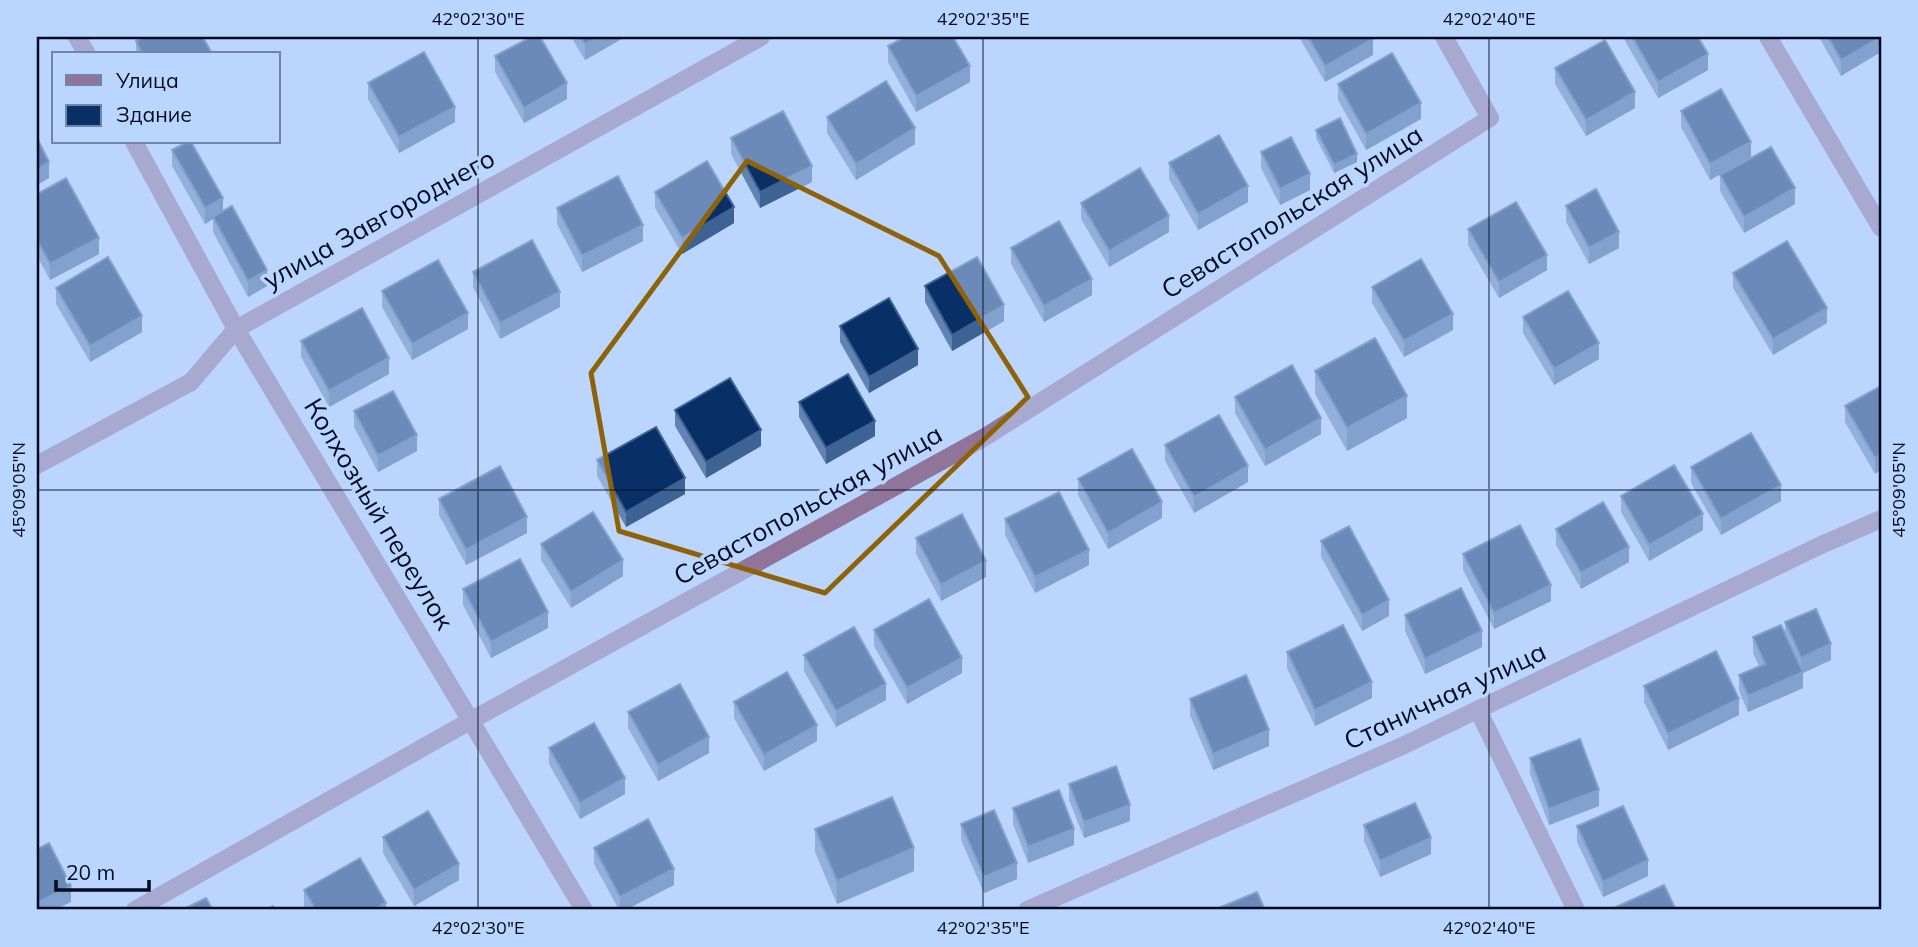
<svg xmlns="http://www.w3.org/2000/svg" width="1918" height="947" font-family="Mulish,sans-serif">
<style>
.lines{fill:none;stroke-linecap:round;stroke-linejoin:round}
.minor{stroke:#917499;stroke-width:18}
.wall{fill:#6283b2}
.shaded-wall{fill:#3e6294}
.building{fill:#093066;stroke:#3e6294;stroke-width:2}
.marked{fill:none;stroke:#8e6308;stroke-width:5;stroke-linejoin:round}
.ticks{fill:none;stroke:#010c23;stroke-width:2;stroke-opacity:0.45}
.labels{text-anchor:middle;stroke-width:7;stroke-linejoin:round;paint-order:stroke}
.street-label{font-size:26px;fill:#010c23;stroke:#bbd6fe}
.neatline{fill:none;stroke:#010c23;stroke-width:2.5}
.ticks-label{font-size:18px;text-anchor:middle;fill:#010c23}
</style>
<rect width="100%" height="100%" fill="#bbd6fe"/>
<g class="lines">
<!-- minor -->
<g class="minor">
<polyline points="77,37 87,54"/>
<polyline points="1768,37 1881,228"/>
<polyline points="134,142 236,329 584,910"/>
<polyline points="37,465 191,382 236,329 761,37"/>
<polyline points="1478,710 1576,910"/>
<polyline points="135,910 470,721 985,437 1490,118 1444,37"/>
<polyline points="1027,910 1400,747 1819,546 1881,519"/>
</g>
</g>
<!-- wall -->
<g class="wall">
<polygon points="571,37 625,37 585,60"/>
<polygon points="1299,37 1372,37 1373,55 1325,82"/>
<polygon points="1625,37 1698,37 1708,70 1658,98 1625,41"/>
<polygon points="1819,37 1881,37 1841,76"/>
<polygon points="136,41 212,54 136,54"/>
<polygon points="888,46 970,82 916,112 888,62"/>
<polygon points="495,56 567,99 524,123 495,72"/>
<polygon points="1555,68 1635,108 1586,136 1555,84"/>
<polygon points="1881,82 1881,103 1879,99 1879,83"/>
<polygon points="368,83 455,122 399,153 368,99"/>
<polygon points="1338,84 1421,119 1366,150 1338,100"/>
<polygon points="1681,111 1751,157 1710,180 1681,127"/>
<polygon points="827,117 915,144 856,180 827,133"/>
<polygon points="1316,130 1357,162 1334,173 1316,138"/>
<polygon points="731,138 812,182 760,208 731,154"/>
<polygon points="172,150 223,211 267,286 248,297 213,232 213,219 205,224 172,166"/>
<polygon points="1261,152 1310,190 1280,205 1261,168"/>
<polygon points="1169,163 1248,202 1198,230 1169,179"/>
<polygon points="1720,175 1795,204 1744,233 1720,191"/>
<polygon points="655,192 734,223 682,254 655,208"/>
<polygon points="37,194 99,254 50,280 37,256"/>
<polygon points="1081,203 1169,232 1109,267 1081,219"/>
<polygon points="1566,206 1619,248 1589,264 1566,222"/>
<polygon points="557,208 643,241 582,272 557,224"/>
<polygon points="1468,229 1547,270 1499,298 1468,245"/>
<polygon points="1011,248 1092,295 1044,322 1011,264"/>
<polygon points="473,272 560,307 500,339 473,287"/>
<polygon points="1733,273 1827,323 1773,355 1733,288"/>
<polygon points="925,286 1004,321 952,351 925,302"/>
<polygon points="1372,287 1453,330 1404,357 1372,303"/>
<polygon points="56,288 142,332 90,362 56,304"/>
<polygon points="382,291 468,329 412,360 382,307"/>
<polygon points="1523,317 1599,359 1554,385 1523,333"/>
<polygon points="840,326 918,365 869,393 840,342"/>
<polygon points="301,341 389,374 329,407 301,357"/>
<polygon points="1315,371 1407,418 1347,451 1315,394"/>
<polygon points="1881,386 1875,474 1845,422 1845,406"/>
<polygon points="1235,397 1321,434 1265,466 1235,413"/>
<polygon points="799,402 875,436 826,464 799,417"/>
<polygon points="675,410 761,446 706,478 675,426"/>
<polygon points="354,411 417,451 378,472 354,427"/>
<polygon points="1165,445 1248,482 1194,513 1165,461"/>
<polygon points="597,460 685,494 626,527 597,476"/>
<polygon points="1691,467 1781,501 1721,535 1691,483"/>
<polygon points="1078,479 1162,518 1108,549 1078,495"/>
<polygon points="1621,496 1703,530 1649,561 1621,512"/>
<polygon points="439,499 527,533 466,565 439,515"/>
<polygon points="1005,519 1089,565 1035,593 1005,535"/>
<polygon points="1556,529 1629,562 1581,589 1556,545"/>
<polygon points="916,538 986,577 941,601 916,554"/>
<polygon points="1321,541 1389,616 1362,631 1321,557"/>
<polygon points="541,544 623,576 571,608 541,560"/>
<polygon points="1463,554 1551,601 1494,629 1463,570"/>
<polygon points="463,589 548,628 491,658 463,605"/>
<polygon points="1405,615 1482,647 1425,674 1405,631"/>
<polygon points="1881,621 1881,650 1879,645 1879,622"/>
<polygon points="1785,622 1831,660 1803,673 1803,688 1748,712 1739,691 1739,675 1759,666 1753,653 1753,637 1785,634"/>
<polygon points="874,630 962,673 907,704 874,646"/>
<polygon points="1287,652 1372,698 1315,726 1287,668"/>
<polygon points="804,655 886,700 836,727 804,671"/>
<polygon points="1644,686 1739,715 1668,750 1644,702"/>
<polygon points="1190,699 1269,746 1213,770 1190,715"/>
<polygon points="734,702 817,741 764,771 734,718"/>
<polygon points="628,712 709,753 658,781 628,728"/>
<polygon points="549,748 625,794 580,819 549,764"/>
<polygon points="1530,758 1599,806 1549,825 1530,774"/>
<polygon points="1069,784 1130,821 1084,838 1069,800"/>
<polygon points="1013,808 1074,845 1028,863 1013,824"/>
<polygon points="961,824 1017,879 984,893 961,840"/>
<polygon points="1364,825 1431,854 1380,877 1364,841"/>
<polygon points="1577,826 1648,876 1603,897 1577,842"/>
<polygon points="815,829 914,871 837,904 815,852"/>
<polygon points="383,837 459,880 414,906 383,853"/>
<polygon points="594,848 674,885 625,910 619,910 594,864"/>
<polygon points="304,890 386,910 306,910 304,906"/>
</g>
<!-- shaded-wall -->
<g class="shaded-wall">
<polygon points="598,37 625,37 585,60 585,44"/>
<polygon points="1881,37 1881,52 1841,76 1841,60"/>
<polygon points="1373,39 1373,55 1325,82 1325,66"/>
<polygon points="1708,54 1708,70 1658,98 1658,82"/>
<polygon points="970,66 970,82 916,112 916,96"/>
<polygon points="567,83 567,99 524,123 524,108"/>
<polygon points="1635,92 1635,108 1586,136 1586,120"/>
<polygon points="1421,103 1421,119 1366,150 1366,134"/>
<polygon points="455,107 455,122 399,153 399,137"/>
<polygon points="915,128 915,144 856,180 856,164"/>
<polygon points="1751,142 1751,157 1710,180 1710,164"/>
<polygon points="1357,154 1357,162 1334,173 1334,165"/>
<polygon points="49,162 49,178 37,185 37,169"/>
<polygon points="812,166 812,182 760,208 760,192"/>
<polygon points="1310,174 1310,190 1280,205 1280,189"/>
<polygon points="1248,186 1248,202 1198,230 1198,214"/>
<polygon points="1795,188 1795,204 1744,233 1744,217"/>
<polygon points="223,198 223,213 213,217 213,219 205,224 205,208"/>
<polygon points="734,207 734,223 682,254 682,238"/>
<polygon points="1169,216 1169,232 1109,267 1109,251"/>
<polygon points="643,225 643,241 582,272 582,256"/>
<polygon points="1619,232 1619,248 1589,264 1589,248"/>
<polygon points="99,238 99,254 50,280 50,264"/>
<polygon points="1547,255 1547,270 1499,298 1499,282"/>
<polygon points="267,270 267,286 248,297 248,281"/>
<polygon points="1092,279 1092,295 1044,322 1044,306"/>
<polygon points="560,292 560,307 500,339 500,323"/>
<polygon points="1004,305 1004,321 952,351 952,335"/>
<polygon points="1827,308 1827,323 1773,355 1773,339"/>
<polygon points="468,313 468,329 412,360 412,344"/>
<polygon points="1453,314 1453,330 1404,357 1404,341"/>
<polygon points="142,316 142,332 90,362 90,346"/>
<polygon points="1599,343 1599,359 1554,385 1554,369"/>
<polygon points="918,349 918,365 869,393 869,377"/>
<polygon points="389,358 389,374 329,407 329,391"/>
<polygon points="1407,396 1407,418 1347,451 1347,428"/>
<polygon points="1321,418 1321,434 1265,466 1265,450"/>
<polygon points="875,421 875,436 826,464 826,448"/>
<polygon points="761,430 761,446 706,478 706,462"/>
<polygon points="417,435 417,451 378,472 378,456"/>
<polygon points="1881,454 1881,470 1875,474 1875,458"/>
<polygon points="1248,466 1248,482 1194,513 1194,497"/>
<polygon points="685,478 685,494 626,527 626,512"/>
<polygon points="1781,485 1781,501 1721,535 1721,519"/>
<polygon points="1162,502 1162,518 1108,549 1108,533"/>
<polygon points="1703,514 1703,530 1649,561 1649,545"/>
<polygon points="527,517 527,533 466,565 466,550"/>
<polygon points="1629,547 1629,562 1581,589 1581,573"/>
<polygon points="1089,550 1089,565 1035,593 1035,577"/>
<polygon points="623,560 623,576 571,608 571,592"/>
<polygon points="986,561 986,577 941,601 941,585"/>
<polygon points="1551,585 1551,601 1494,629 1494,613"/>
<polygon points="1389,600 1389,616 1362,631 1362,615"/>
<polygon points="548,612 548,628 491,658 491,642"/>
<polygon points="1482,631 1482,647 1425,674 1425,659"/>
<polygon points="1831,644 1831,660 1803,673 1803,688 1748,712 1748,696 1801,673 1801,658"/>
<polygon points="962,658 962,673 907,704 907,688"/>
<polygon points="1372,682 1372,698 1315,726 1315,710"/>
<polygon points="886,684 886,700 836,727 836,711"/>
<polygon points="1739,699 1739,715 1668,750 1668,734"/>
<polygon points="817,725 817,741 764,771 764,755"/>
<polygon points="1269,730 1269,746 1213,770 1213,754"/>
<polygon points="709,737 709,753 658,781 658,765"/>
<polygon points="625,778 625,794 580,819 580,803"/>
<polygon points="1599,790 1599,806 1549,825 1549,809"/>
<polygon points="1130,805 1130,821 1084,838 1084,822"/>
<polygon points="1074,829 1074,845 1028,863 1028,847"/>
<polygon points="1431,838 1431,854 1380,877 1380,861"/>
<polygon points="914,848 914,871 837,904 837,881"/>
<polygon points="1648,860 1648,876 1603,897 1603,882"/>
<polygon points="1017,863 1017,879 984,893 984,877"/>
<polygon points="459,864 459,880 414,906 414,890"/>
<polygon points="674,869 674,885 625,910 620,910 620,897"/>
<polygon points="71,886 71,902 54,910 37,910 37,903"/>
<polygon points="386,903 386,910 373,910"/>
</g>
<!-- building -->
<g class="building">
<polygon points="146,37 203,37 212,54 142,54 136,41"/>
<polygon points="531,37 540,37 567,83 524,108 495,56"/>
<polygon points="580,37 598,37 585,44"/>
<polygon points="905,37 953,37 970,66 916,96 888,46"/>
<polygon points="1308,37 1372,37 1373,39 1325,66"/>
<polygon points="1632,37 1698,37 1708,54 1658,82"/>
<polygon points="1828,37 1881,37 1841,60"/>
<polygon points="1605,40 1635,92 1586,120 1555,68"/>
<polygon points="424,52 455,107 399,137 368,83"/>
<polygon points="1392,53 1421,103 1366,134 1338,84"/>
<polygon points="886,81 915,128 856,164 827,117"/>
<polygon points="1721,89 1751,142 1710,164 1681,111"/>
<polygon points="783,111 812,166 760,192 731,138"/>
<polygon points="1340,118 1357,154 1334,165 1316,130"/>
<polygon points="1219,135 1248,186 1198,214 1169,163"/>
<polygon points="1291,137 1310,174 1280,189 1261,152"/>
<polygon points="37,138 49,162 37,169"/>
<polygon points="187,142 191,142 223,198 205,208 172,150"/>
<polygon points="1771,147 1795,188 1744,217 1720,175"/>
<polygon points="707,161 734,207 682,238 655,192"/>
<polygon points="1140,168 1169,216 1109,251 1081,203"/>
<polygon points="618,176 643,225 582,256 557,208"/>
<polygon points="66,178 99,238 50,264 37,240 37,194"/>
<polygon points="1596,189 1619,232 1589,248 1566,206"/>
<polygon points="1516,202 1547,255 1499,282 1468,229"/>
<polygon points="232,206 267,270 248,281 213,217"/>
<polygon points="1059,221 1092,279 1044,306 1011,248"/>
<polygon points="532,240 560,292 500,323 473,272"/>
<polygon points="1787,241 1827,308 1773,339 1733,273"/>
<polygon points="108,257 142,316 90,346 56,288"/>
<polygon points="977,257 1004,305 952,335 925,286"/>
<polygon points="1421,259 1453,314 1404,341 1372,287"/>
<polygon points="438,260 468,313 412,344 382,291"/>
<polygon points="1568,291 1599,343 1554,369 1523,317"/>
<polygon points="889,298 918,349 869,377 840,326"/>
<polygon points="362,308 389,358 329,391 301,341"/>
<polygon points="1375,338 1407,396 1347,428 1315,371"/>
<polygon points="1292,365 1321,418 1265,450 1235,397"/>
<polygon points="848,374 875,421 826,448 799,402"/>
<polygon points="730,378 761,430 706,462 675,410"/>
<polygon points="1881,386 1881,454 1875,458 1845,406"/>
<polygon points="393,391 417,435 378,456 354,411"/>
<polygon points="1219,415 1248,466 1194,497 1165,445"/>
<polygon points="656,427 685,478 626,512 597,460"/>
<polygon points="1751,433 1781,485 1721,519 1691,467"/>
<polygon points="1132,449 1162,502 1108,533 1078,479"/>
<polygon points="1674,465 1703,514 1649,545 1621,496"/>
<polygon points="500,466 527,517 466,550 439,499"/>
<polygon points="1059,492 1089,550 1035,577 1005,519"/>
<polygon points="1603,502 1629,547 1581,573 1556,529"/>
<polygon points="593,512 623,560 571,592 541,544"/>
<polygon points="962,514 986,561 941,585 916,538"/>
<polygon points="1520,525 1551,585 1494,613 1463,554"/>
<polygon points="1349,526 1389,600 1362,615 1321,541"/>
<polygon points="520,559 548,612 491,642 463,589"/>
<polygon points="1461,588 1482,631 1425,659 1405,615"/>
<polygon points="929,599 962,658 907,688 874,630"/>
<polygon points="1816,609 1831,644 1801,658 1785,622"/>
<polygon points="1343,625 1372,682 1315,710 1287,652"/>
<polygon points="1781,625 1803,672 1748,696 1739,675 1765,664 1753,637"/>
<polygon points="854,627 886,684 836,711 804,655"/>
<polygon points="1716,651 1739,699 1668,734 1644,686"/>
<polygon points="787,672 817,725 764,755 734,702"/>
<polygon points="1246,675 1269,730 1213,754 1190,699"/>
<polygon points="680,684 709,737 658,765 628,712"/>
<polygon points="594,723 625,778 580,803 549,748"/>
<polygon points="1580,739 1599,790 1549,809 1530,758"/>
<polygon points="1116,766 1130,805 1084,822 1069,784"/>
<polygon points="1059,790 1074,829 1028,847 1013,808"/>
<polygon points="892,797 914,848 837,881 815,829"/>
<polygon points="1415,803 1431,838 1380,861 1364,825"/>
<polygon points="1623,806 1648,860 1603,882 1577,826"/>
<polygon points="994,810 1017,863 984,877 961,824"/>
<polygon points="428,811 459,864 414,890 383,837"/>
<polygon points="648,819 674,869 620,897 594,848"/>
<polygon points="49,843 71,886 37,903 37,849"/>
<polygon points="360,858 386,903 373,910 316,910 304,890"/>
<polygon points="1664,885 1676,910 1617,910 1616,907"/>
<polygon points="1257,892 1265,910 1214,910"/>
<polygon points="206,898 213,910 182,910"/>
<polygon points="273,906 276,910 265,910"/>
</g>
<!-- marked area -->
<path d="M0 0H1918V947H0ZM 747,161 L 939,256 L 1028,397 L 825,593 L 619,531 L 591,373 Z" fill="#bbd6fe" fill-opacity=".55" fill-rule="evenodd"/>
<path class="marked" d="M 747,161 L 939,256 L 1028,397 L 825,593 L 619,531 L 591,373 Z"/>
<!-- ticks -->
<path class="ticks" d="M 478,37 L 478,910M 983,37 L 983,910M 1489,37 L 1489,910M 37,490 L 1881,490"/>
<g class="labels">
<!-- street labels -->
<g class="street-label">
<text transform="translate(1292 212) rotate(-32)" y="9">Севастопольская улица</text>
<text transform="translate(379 219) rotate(-29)" y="9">улица Завгороднего</text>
<text transform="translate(808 505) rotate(-29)" y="9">Севастопольская улица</text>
<text transform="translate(379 514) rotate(59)" y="9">Колхозный переулок</text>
<text transform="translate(1445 696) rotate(-25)" y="9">Станичная улица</text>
</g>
</g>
<!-- border -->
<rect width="1918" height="947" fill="none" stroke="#bbd6fe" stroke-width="77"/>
<!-- legend -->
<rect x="52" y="52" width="228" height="91" fill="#bbd6fe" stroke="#7185a6" stroke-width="2"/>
<rect x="66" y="75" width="35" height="10" fill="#917499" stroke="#7185a6" stroke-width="2"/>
<text x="116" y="88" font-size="21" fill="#010c23">Улица</text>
<rect x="66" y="105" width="35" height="21" fill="#093066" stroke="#7185a6" stroke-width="2"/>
<text x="116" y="122" font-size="21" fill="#010c23">Здание</text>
<!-- scale -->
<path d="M56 880v10h93v-10" fill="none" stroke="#010c23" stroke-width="3.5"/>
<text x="66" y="880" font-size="21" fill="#010c23" stroke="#bbd6fe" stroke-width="5" paint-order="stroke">20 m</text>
<rect x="38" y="38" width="1842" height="870" class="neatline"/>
<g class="ticks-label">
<text x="478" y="25">42°02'30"E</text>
<text x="983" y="25">42°02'35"E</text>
<text x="1489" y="25">42°02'40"E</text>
<text transform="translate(19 490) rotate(-90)" y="6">45°09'05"N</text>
<text transform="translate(1899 490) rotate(-90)" y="6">45°09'05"N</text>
<text x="478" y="934">42°02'30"E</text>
<text x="983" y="934">42°02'35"E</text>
<text x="1489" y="934">42°02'40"E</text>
</g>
</svg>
